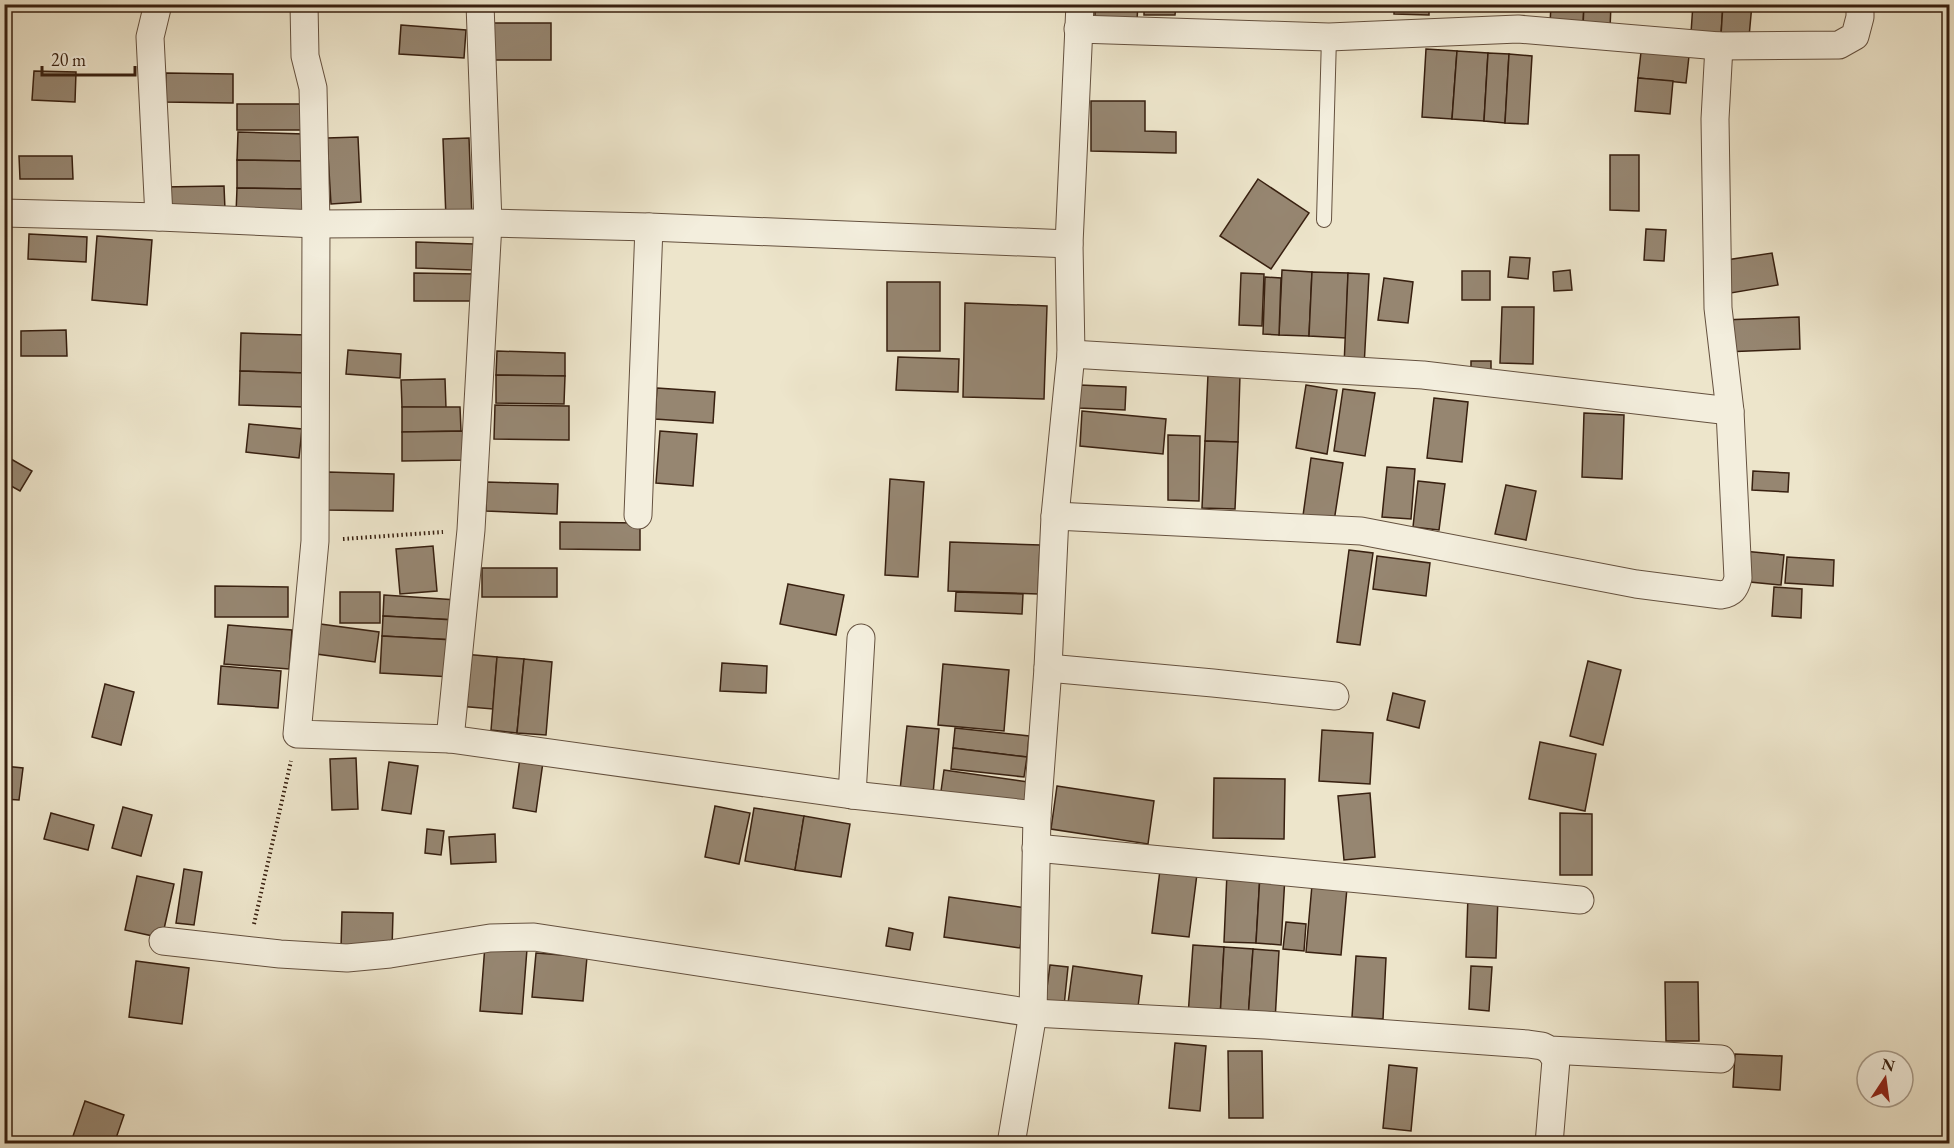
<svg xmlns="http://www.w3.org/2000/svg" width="1954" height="1148" font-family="'EB Garamond',serif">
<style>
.building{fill:#968671;stroke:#382010;stroke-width:1.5}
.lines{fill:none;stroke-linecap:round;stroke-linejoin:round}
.lane-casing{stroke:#65513f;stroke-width:16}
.street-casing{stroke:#65513f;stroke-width:29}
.path{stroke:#382010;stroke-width:4;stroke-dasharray:1.5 3;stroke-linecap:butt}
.lane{stroke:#f3eedd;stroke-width:14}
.street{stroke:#f3eedd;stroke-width:27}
</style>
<rect width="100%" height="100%" fill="#ede5cb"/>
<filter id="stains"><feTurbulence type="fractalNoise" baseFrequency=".00333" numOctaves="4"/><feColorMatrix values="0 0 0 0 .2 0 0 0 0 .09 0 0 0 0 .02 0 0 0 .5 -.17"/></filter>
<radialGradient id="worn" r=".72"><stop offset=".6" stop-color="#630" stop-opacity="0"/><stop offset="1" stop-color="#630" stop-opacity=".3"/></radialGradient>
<!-- building -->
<g class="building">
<polygon points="1095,4 1138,4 1137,20 1095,19"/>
<polygon points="1144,4 1176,4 1175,15 1144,15"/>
<polygon points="1394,4 1429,4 1429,15 1394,14"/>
<polygon points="1551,4 1584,4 1583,27 1550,25"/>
<polygon points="1584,4 1611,4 1610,29 1583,27"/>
<polygon points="1693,4 1723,4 1721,35 1691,33"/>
<polygon points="1723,4 1752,4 1749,37 1721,35"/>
<rect x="486" y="23" width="65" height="37"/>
<polygon points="401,25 466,30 464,58 399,54"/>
<polygon points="1426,49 1457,51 1452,119 1422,117"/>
<polygon points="1457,51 1488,53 1484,121 1452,119"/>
<polygon points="1641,52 1689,56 1686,83 1638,78"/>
<polygon points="1488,53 1509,54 1505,123 1484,121"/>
<polygon points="1509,54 1532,56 1528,124 1505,123"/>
<polygon points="34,71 76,72 75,102 32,100"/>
<polygon points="166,73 233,74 233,103 165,102"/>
<polygon points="1638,78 1673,81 1670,114 1635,111"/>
<polygon points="1091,101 1145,101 1145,131 1176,132 1176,153 1091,151"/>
<rect x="237" y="104" width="65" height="26"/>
<polygon points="238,132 304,134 303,161 237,160"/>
<polygon points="358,137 361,202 331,204 327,138"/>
<polygon points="469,138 472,218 446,219 443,139"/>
<polygon points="1610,155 1639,155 1639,211 1610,210"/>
<polygon points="19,156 72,156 73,179 20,179"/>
<polygon points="237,160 303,161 303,189 237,188"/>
<polygon points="1258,179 1309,213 1271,269 1220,236"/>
<polygon points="224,186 225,210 162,211 162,187"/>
<polygon points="237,188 303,189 303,216 236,214"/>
<polygon points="1646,229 1666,230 1664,261 1644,260"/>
<polygon points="29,234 87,237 86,262 28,259"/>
<polygon points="97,236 152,240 147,305 92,300"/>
<polygon points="416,242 474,244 473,270 416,268"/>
<polygon points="1772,253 1778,285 1725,294 1720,261"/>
<polygon points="1510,257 1530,258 1528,279 1508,277"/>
<polygon points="1282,270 1312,272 1309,336 1279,335"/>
<polygon points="1570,270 1572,290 1554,291 1553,272"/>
<rect x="1462" y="271" width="28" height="29"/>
<polygon points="1312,272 1348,273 1346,338 1309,336"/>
<polygon points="414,273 479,274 479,301 414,301"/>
<polygon points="1241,273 1264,274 1262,326 1239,325"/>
<polygon points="1348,273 1369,274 1364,367 1344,366"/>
<polygon points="1265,277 1281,278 1279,335 1263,334"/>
<polygon points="1384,278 1413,282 1408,323 1378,320"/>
<rect x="887" y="282" width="53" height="69"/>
<polygon points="965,303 1047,306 1044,399 963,397"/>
<polygon points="1502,307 1534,307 1533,364 1500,363"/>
<polygon points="1799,317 1800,349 1724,352 1723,320"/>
<polygon points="66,330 67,356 21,356 21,331"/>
<polygon points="241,333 307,335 306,373 240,371"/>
<polygon points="348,350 401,354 400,378 346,374"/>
<polygon points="497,351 565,353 565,376 496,375"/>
<polygon points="898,357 959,359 958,392 896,390"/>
<rect x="1471" y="361" width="20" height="18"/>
<polygon points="240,371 306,373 305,407 239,405"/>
<polygon points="1208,374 1240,375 1238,442 1205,441"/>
<polygon points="496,375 565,376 564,404 496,403"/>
<polygon points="445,379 446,408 402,407 401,380"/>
<polygon points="1080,385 1126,387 1125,410 1079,408"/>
<polygon points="1306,385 1337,390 1327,454 1296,448"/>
<polygon points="657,388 715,392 713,423 655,419"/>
<polygon points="1343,389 1375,393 1365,456 1334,451"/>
<polygon points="1434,398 1468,402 1462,462 1427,458"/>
<polygon points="495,405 569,406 569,440 494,439"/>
<polygon points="402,407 460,407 461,431 402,432"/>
<polygon points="1082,411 1166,419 1163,454 1080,446"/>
<polygon points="1584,413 1624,415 1622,479 1582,477"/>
<polygon points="249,424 302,429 299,458 246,452"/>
<polygon points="469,431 469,460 402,461 402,432"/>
<polygon points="660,431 697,434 693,486 656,483"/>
<polygon points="1168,435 1200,436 1199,501 1168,500"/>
<polygon points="1205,441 1238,442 1235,509 1202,508"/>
<polygon points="4,455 32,471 20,491 4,482"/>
<polygon points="1311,458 1343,463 1333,528 1302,523"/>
<polygon points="1387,467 1415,469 1411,519 1382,517"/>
<polygon points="1753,471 1789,473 1788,492 1752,490"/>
<polygon points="328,472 394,474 393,511 327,510"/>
<polygon points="890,479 924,482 918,577 885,575"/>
<polygon points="1418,481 1445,484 1439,530 1413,527"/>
<polygon points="487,482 558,484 557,514 486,511"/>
<polygon points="1506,485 1536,491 1526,540 1495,534"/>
<polygon points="560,522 640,523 640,550 560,549"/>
<polygon points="950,542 1040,545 1038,594 948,591"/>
<polygon points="433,546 437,591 400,594 396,549"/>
<polygon points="1349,550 1373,553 1360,645 1337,642"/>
<polygon points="1743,551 1784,555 1781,585 1740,581"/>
<polygon points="1377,556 1430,563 1426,596 1373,589"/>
<polygon points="1787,557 1834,560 1833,586 1785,583"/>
<rect x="482" y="568" width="75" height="29"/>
<polygon points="788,584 844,595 836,635 780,624"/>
<polygon points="215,586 288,587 288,617 215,617"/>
<polygon points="1774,587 1802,589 1801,618 1772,616"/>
<rect x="340" y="592" width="40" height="31"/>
<polygon points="956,592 1023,594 1022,614 955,611"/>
<polygon points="384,595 457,600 455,620 383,616"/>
<polygon points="383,616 455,620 454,640 382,636"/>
<polygon points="313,623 379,632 375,662 309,653"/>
<polygon points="228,625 292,630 289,669 224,664"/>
<polygon points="382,636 454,640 452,677 380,673"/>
<polygon points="463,654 497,657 493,709 458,706"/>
<polygon points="497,657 524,659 517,733 491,730"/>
<polygon points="524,659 552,662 546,735 517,733"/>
<polygon points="1588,661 1621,670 1603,745 1570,736"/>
<polygon points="722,663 767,666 766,693 720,691"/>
<polygon points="943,664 1009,670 1004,731 938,725"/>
<polygon points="221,666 281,671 278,708 218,704"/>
<polygon points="105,684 134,692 121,745 92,737"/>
<polygon points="1393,693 1425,701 1419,728 1387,720"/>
<polygon points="907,726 939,729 933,794 900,790"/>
<polygon points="955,728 1029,736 1027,757 953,748"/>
<polygon points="1322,730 1373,733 1370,784 1319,781"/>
<polygon points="1540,742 1596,754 1585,811 1529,799"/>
<polygon points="953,748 1027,757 1024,777 951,769"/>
<polygon points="356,758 358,809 332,810 330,759"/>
<polygon points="520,758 543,762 536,812 513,808"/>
<polygon points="389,762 418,766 411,814 382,810"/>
<polygon points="4,766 23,768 19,800 4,799"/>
<polygon points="944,770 1028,782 1024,811 940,798"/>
<polygon points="1214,778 1285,779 1284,839 1213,838"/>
<polygon points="1057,786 1154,801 1148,844 1051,829"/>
<polygon points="1370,793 1375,857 1344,860 1338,796"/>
<polygon points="715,806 750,813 739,864 705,857"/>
<polygon points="123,807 152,815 141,856 112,848"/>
<polygon points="754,808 804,816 795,870 745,861"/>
<polygon points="51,813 94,825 88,850 44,839"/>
<polygon points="1560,813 1592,814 1592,875 1560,875"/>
<polygon points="804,816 850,824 841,877 795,870"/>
<polygon points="427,829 444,831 441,855 425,853"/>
<polygon points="495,834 496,862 451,864 449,837"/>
<polygon points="184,869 202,872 194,925 176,923"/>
<polygon points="1160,870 1197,874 1189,937 1152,933"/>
<polygon points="1227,873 1260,875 1256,943 1224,942"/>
<polygon points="1260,875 1285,876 1281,945 1256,943"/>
<polygon points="137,876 174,884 162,938 125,930"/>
<polygon points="1312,885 1347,888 1341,955 1306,952"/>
<polygon points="1468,895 1498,895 1496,958 1466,957"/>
<polygon points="949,897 1026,908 1020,948 944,937"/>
<polygon points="342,912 393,913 392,949 341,948"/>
<polygon points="1286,922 1306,924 1304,951 1283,949"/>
<polygon points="889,928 913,933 910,950 886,946"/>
<polygon points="485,945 527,949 522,1014 480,1011"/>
<polygon points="1193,945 1224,947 1220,1018 1188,1016"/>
<polygon points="1224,947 1253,949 1248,1019 1220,1018"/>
<polygon points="1253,949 1279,951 1275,1021 1248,1019"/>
<polygon points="536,953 587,957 583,1001 532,997"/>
<polygon points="1356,956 1386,958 1383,1019 1352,1017"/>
<polygon points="136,961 189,968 182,1024 129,1017"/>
<polygon points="1050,965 1068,967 1064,1006 1045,1003"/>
<polygon points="1073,966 1142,976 1137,1014 1068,1003"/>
<polygon points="1471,966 1492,967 1489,1011 1469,1009"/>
<polygon points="1665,982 1698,982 1699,1041 1666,1041"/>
<polygon points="1175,1043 1206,1046 1200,1111 1169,1108"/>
<polygon points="1228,1051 1262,1051 1263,1118 1229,1118"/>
<polygon points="1735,1054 1782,1056 1780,1090 1733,1087"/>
<polygon points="1389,1065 1417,1068 1411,1131 1383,1128"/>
<polygon points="85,1101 124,1115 114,1144 84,1144 72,1139"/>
</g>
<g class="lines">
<!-- lane casing -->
<g class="lane-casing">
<polyline id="lane" points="1324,220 1329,37"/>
</g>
<!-- street casing -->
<g class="street-casing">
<g id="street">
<polyline points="158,4 150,37 159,217"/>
<polyline points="304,4 305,56 313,88 316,224 315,541 297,734 450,739 852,795 1037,815"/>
<polyline points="1078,29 1329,37 1518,29 1719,46 1839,45 1855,36 1860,17 1860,4"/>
<polyline points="4,213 159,217 316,224 488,223 649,227 1069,244"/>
<polyline points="1071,354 1423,375 1730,411"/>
<polyline points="638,515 649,227"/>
<path d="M 1055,516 L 1361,531 L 1636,584 L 1721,595 C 1732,593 1735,589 1738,578 L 1730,411 L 1718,308 L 1715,119 L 1719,46"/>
<polyline points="1048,668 1213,683 1335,696"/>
<polyline points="450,739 471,530 488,223 480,4"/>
<polyline points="852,795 861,638"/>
<polyline points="1036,848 1580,900"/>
<polyline points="163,941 280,954 347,958 390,954 490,938 534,937 1033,1013 1265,1025 1528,1044 1542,1046 1550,1050 1721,1059"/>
<polyline points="1011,1144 1033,1013 1037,815 1048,668 1055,516 1071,354 1069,244 1080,4"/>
<polyline points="1549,1144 1556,1060 1550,1050"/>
</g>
</g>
<!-- path -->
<g class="path">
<polyline points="343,539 443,532"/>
<polyline points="254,924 291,761"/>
</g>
<!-- lane -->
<use href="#lane" class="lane"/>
<!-- street -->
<use href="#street" class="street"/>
</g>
<!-- margin -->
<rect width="1954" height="1148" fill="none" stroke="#ede5cb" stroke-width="24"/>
<rect x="6" y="6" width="1942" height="1136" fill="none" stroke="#382010" stroke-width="3"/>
<rect x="12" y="12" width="1930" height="1124" fill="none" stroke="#382010" stroke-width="1.5"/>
<!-- north arrow -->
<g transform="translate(1885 1079) rotate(13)"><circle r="28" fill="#f3eedd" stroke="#a89c8b" stroke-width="1.5"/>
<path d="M0-4.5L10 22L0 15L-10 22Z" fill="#8f2418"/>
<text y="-9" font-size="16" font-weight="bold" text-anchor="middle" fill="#382010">N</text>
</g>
<!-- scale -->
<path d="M42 66v9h93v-9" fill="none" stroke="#382010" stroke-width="3"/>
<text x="51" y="66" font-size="18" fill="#382010" stroke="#f3eedd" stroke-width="4.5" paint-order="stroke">20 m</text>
<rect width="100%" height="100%" filter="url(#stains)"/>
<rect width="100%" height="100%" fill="url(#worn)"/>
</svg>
